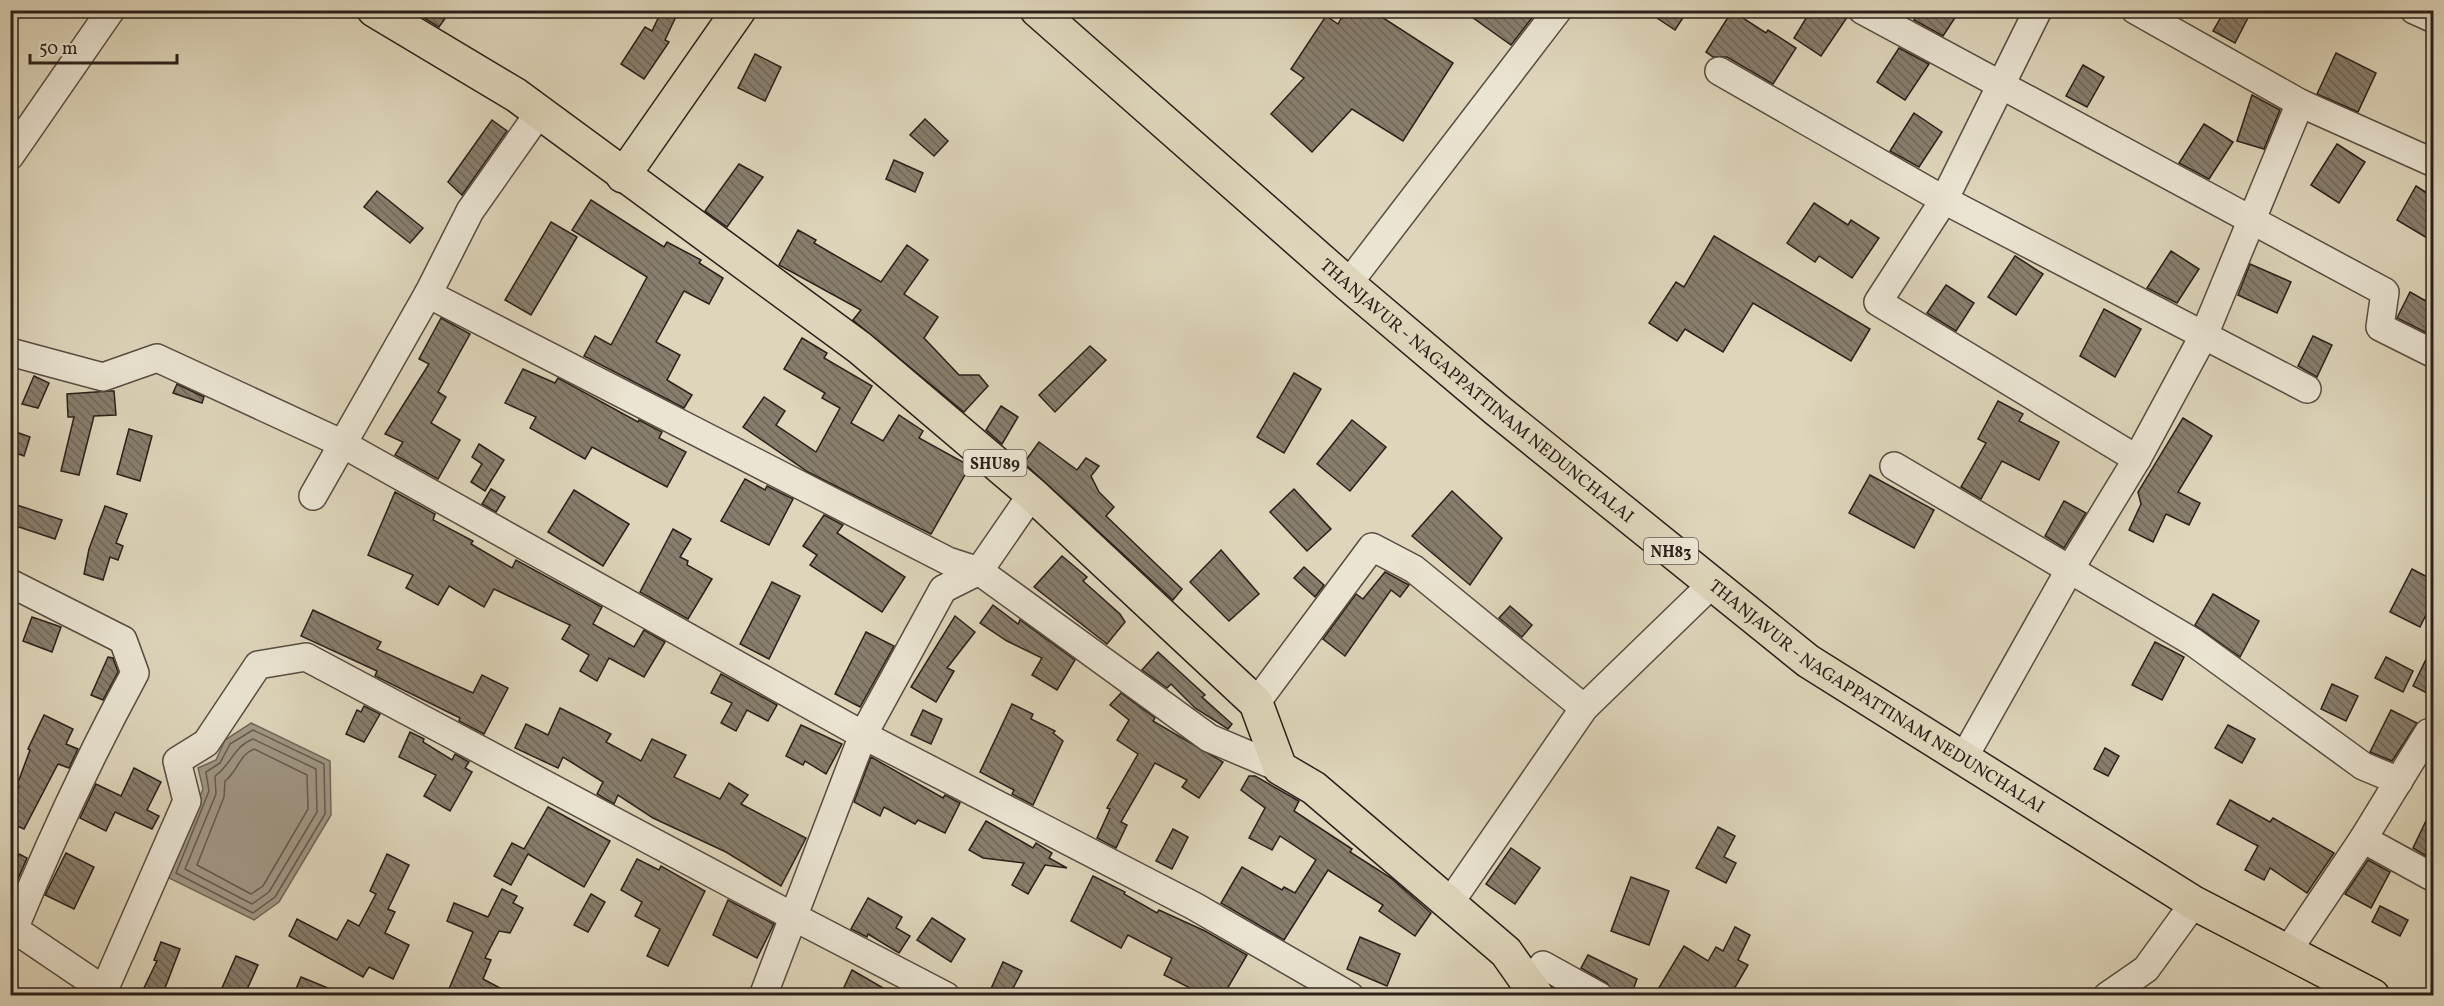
<svg xmlns="http://www.w3.org/2000/svg" width="2444" height="1006" font-family="Vollkorn,serif">
<style>
.water{fill:#a19784;stroke:#72675a;stroke-width:1.5}
.lines{fill:none;stroke-linecap:round;stroke-linejoin:round}
.shore{stroke:#665c4f;stroke-width:1.5}
.building{fill:url(#building-back-hatch);stroke:#2b201a;stroke-width:1.5}
.minor-casing{stroke:#584d42;stroke-width:30}
.major-casing{stroke:#2b201a;stroke-width:36}
.highway-casing{stroke:#2b201a;stroke-width:36}
.minor{stroke:#eae4d2;stroke-width:27}
.major{stroke:#ded5ba;stroke-width:33}
.highway{stroke:#ded5ba;stroke-width:33}
.labels{text-anchor:middle;stroke-width:4.5;stroke-linejoin:round;paint-order:stroke}
.shield{fill:#eae4d2;stroke:#645b51;stroke-width:1.5}
.shield-label{font-size:16px;font-weight:bold;fill:#2b201a}
.street-label{font-size:18px;fill:#2b201a;stroke:#eae4d2}
</style>
<defs>
<pattern id="building-back-hatch" width="6" height="6" patternUnits="userSpaceOnUse" patternTransform="scale(1.5)"><rect width="6" height="6" fill="#887e6d"/><path d="M-1 5l2 2M0 0l6 6M5-1l2 2" fill="none" stroke="#6f6759"/></pattern>
</defs>
<rect width="100%" height="100%" fill="#ded5ba"/>
<filter id="stains"><feTurbulence type="fractalNoise" baseFrequency=".00333" numOctaves="4"/><feColorMatrix values="0 0 0 0 .2 0 0 0 0 .09 0 0 0 0 .02 0 0 0 .5 -.17"/></filter>
<radialGradient id="worn" r=".72"><stop offset=".6" stop-color="#630" stop-opacity="0"/><stop offset="1" stop-color="#630" stop-opacity=".3"/></radialGradient>
<!-- water -->
<polygon class="water" points="251,723 330,761 331,815 279,902 254,920 167,877 203,789 198,768 216,760 225,740"/>
<g class="lines">
<!-- shore -->
<g class="shore">
<polygon points="253,730 324,764 325,814 275,897 253,913 176,873 209,791 206,772 220,763 230,744"/>
<path d="M 253,739 L 316,769 L 317,812 L 269,892 L 252,904 L 185,869 L 216,794 L 215,776 C 231,765 234,746 253,739 Z"/>
<path d="M 254,749 L 307,775 L 308,809 L 263,886 L 251,894 L 197,865 L 224,797 L 225,781 C 238,771 239,755 254,749 Z"/>
</g>
</g>
<!-- building -->
<g class="building">
<polygon points="411,10 451,10 439,27"/>
<polygon points="662,10 679,10 665,40 669,42 644,79 621,64 645,27 652,31"/>
<polygon points="1346,10 1371,10 1453,63 1403,141 1352,109 1312,152 1271,114 1304,78 1291,69 1326,16 1338,24"/>
<polygon points="1462,10 1538,10 1511,45"/>
<polygon points="1645,10 1688,10 1675,30"/>
<polygon points="1811,10 1846,10 1848,16 1821,56 1794,38"/>
<polygon points="1920,10 1960,10 1943,36 1914,20"/>
<polygon points="2225,10 2252,10 2235,43 2213,31"/>
<polygon points="1732,11 1766,33 1768,30 1796,48 1773,84 1727,57 1713,57 1706,52"/>
<polygon points="1899,48 1929,64 1905,100 1877,82"/>
<polygon points="2336,53 2376,73 2358,112 2317,94"/>
<polygon points="755,54 781,67 765,101 738,88"/>
<polygon points="2083,65 2104,77 2087,107 2066,96"/>
<polygon points="2252,95 2280,110 2264,149 2237,141"/>
<polygon points="1914,113 1942,132 1919,167 1890,151"/>
<polygon points="925,119 948,141 934,156 910,135"/>
<polygon points="492,120 507,131 462,195 448,182"/>
<polygon points="2204,124 2233,142 2209,179 2179,163"/>
<polygon points="2337,144 2365,162 2339,203 2311,185"/>
<polygon points="894,160 923,173 915,192 886,179"/>
<polygon points="739,164 763,177 727,227 705,211"/>
<polygon points="2416,186 2433,197 2433,226 2427,238 2397,220"/>
<polygon points="377,191 423,228 410,243 364,207"/>
<polygon points="591,200 664,247 667,242 701,260 699,263 723,278 709,304 684,291 656,342 680,355 667,380 692,395 684,408 584,356 595,336 611,345 647,277 572,230"/>
<polygon points="1814,203 1848,225 1851,220 1879,238 1852,278 1819,256 1815,262 1787,243"/>
<polygon points="551,222 577,237 531,315 505,300"/>
<polygon points="798,230 816,240 814,243 881,282 907,245 928,260 904,294 938,317 924,338 959,375 979,375 988,386 964,412 853,320 861,310 779,265"/>
<polygon points="1714,236 1870,329 1851,361 1753,303 1723,352 1685,329 1677,341 1649,323 1676,282 1684,287"/>
<polygon points="2171,251 2199,269 2177,303 2147,288"/>
<polygon points="2015,256 2043,274 2016,315 1988,297"/>
<polygon points="2250,264 2291,282 2277,313 2238,295"/>
<polygon points="1946,285 1974,303 1956,331 1927,313"/>
<polygon points="2410,292 2433,305 2433,322 2427,333 2397,318"/>
<polygon points="2104,309 2141,329 2115,377 2080,356"/>
<polygon points="441,318 470,334 438,392 446,397 431,423 460,440 438,479 395,455 403,442 385,434 429,364 419,359"/>
<polygon points="2313,336 2332,345 2317,377 2298,366"/>
<polygon points="802,338 827,353 824,358 872,386 851,423 883,441 899,415 923,431 919,438 970,466 931,534 808,472 743,427 764,397 785,411 776,425 816,452 840,408 822,398 825,393 784,369"/>
<polygon points="1090,346 1106,360 1055,412 1039,395"/>
<polygon points="523,369 555,383 558,378 638,422 639,420 662,432 659,438 686,452 667,487 592,447 585,459 530,428 536,417 505,403"/>
<polygon points="1294,373 1321,389 1284,453 1257,437"/>
<polygon points="34,376 49,383 38,408 22,404"/>
<polygon points="177,384 204,397 202,403 173,393"/>
<polygon points="110,391 114,391 116,415 94,416 79,475 61,471 74,417 68,417 67,394"/>
<polygon points="1998,401 2023,414 2019,421 2059,442 2039,480 2002,461 1981,499 1961,487 1986,443 1978,439"/>
<polygon points="1001,406 1018,417 1002,444 986,430"/>
<polygon points="2183,418 2212,436 2178,492 2200,503 2189,525 2166,514 2153,542 2129,530 2141,504 2138,492"/>
<polygon points="1352,420 1386,447 1350,491 1317,464"/>
<polygon points="129,429 152,436 140,481 117,474"/>
<polygon points="16,432 30,437 24,456 10,451"/>
<polygon points="1039,442 1077,470 1086,458 1099,466 1091,476 1099,492 1114,507 1106,516 1182,589 1173,600 1024,463"/>
<polygon points="479,444 504,460 485,491 471,482 482,464 472,457"/>
<polygon points="1870,475 1934,510 1914,548 1849,513"/>
<polygon points="745,479 765,490 767,486 793,499 769,545 721,521"/>
<polygon points="491,489 505,497 496,512 482,504"/>
<polygon points="1294,489 1331,529 1307,551 1270,512"/>
<polygon points="574,490 629,524 603,566 548,532"/>
<polygon points="1452,491 1502,538 1470,585 1412,536"/>
<polygon points="395,492 435,514 433,520 473,541 471,544 512,568 516,560 602,607 593,624 634,647 644,630 665,642 644,677 609,658 597,681 580,671 589,655 562,639 570,625 494,589 484,607 449,586 438,605 406,588 413,575 368,555"/>
<polygon points="2064,501 2086,513 2064,548 2045,536"/>
<polygon points="17,505 62,520 55,539 10,524"/>
<polygon points="105,506 127,514 116,543 123,546 118,560 110,557 103,580 84,574 89,549"/>
<polygon points="824,515 843,525 837,533 905,577 882,612 810,565 817,555 803,546"/>
<polygon points="673,529 691,539 680,557 688,561 687,565 712,579 688,619 640,592"/>
<polygon points="1221,550 1259,594 1229,621 1190,582"/>
<polygon points="1062,556 1087,577 1083,581 1120,614 1125,622 1107,644 1034,587"/>
<polygon points="1304,567 1324,585 1315,597 1294,578"/>
<polygon points="2412,569 2433,580 2433,621 2425,617 2420,627 2390,612"/>
<polygon points="1385,572 1409,585 1400,597 1391,590 1345,656 1323,639 1356,594 1363,599"/>
<polygon points="772,582 800,596 769,659 740,644"/>
<polygon points="2213,594 2259,621 2240,657 2195,625"/>
<polygon points="993,605 1018,624 1020,620 1075,660 1057,690 1032,675 1042,658 1007,641 980,623"/>
<polygon points="1510,606 1532,625 1522,637 1499,618"/>
<polygon points="313,610 381,642 377,649 473,693 482,675 508,688 484,734 459,721 460,718 375,676 377,671 301,636"/>
<polygon points="955,616 975,632 947,668 954,671 936,702 911,687"/>
<polygon points="32,617 61,627 52,652 23,641"/>
<polygon points="866,632 894,646 860,707 835,694"/>
<polygon points="2155,642 2184,657 2162,700 2132,685"/>
<polygon points="2433,645 2433,696 2413,686"/>
<polygon points="1158,652 1205,695 1202,697 1232,724 1228,729 1195,708 1171,684 1167,688 1142,670"/>
<polygon points="108,657 113,658 118,672 103,700 91,695"/>
<polygon points="2386,657 2413,671 2403,692 2375,678"/>
<polygon points="721,674 777,705 768,721 747,710 736,731 721,723 732,703 711,693"/>
<polygon points="2332,684 2358,696 2346,721 2321,709"/>
<polygon points="1121,693 1155,718 1153,721 1223,762 1199,798 1182,787 1187,780 1155,763 1121,822 1127,825 1116,848 1097,838 1110,809 1107,808 1138,754 1117,740 1129,720 1110,705"/>
<polygon points="1012,704 1033,714 1031,719 1055,731 1053,733 1063,741 1033,805 1012,794 1014,790 980,772"/>
<polygon points="364,706 380,714 364,742 346,734 357,710 361,712"/>
<polygon points="560,708 611,734 606,742 641,761 652,739 686,755 674,777 720,799 729,783 748,795 741,804 806,838 781,886 726,852 653,818 618,795 614,804 597,794 603,782 563,757 558,768 515,748 526,724 548,735"/>
<polygon points="923,710 942,719 931,744 911,735"/>
<polygon points="2391,710 2417,723 2392,761 2370,752"/>
<polygon points="44,715 73,729 66,744 78,749 69,768 58,764 24,829 10,823 10,807 19,787 17,785 30,750 28,749"/>
<polygon points="801,725 842,744 826,774 805,761 803,765 786,756"/>
<polygon points="2228,725 2255,739 2242,763 2215,748"/>
<polygon points="410,732 424,739 423,742 452,760 455,754 469,762 465,768 472,772 450,811 424,796 436,775 399,757"/>
<polygon points="2105,748 2119,756 2108,776 2094,769"/>
<polygon points="871,757 943,798 945,795 960,803 945,833 918,820 915,824 884,807 880,816 854,802"/>
<polygon points="134,768 161,782 147,810 159,816 152,829 115,812 106,831 80,818 96,784 121,796"/>
<polygon points="1249,776 1255,776 1299,801 1294,811 1352,849 1350,852 1391,878 1431,913 1415,936 1379,911 1383,905 1328,870 1284,940 1221,903 1242,867 1282,890 1284,887 1295,893 1316,860 1280,836 1272,850 1249,838 1265,808 1241,790"/>
<polygon points="2230,800 2270,822 2273,818 2334,853 2307,893 2270,868 2264,880 2245,870 2258,846 2217,824"/>
<polygon points="2433,806 2433,860 2413,848"/>
<polygon points="548,807 610,841 584,887 528,854 511,885 494,876 512,843 524,849"/>
<polygon points="986,821 1033,848 1036,843 1052,853 1049,858 1067,868 1045,865 1028,894 1012,885 1024,863 983,858 969,850"/>
<polygon points="1718,827 1735,836 1724,857 1736,863 1726,883 1696,868"/>
<polygon points="1173,829 1188,837 1172,869 1156,861"/>
<polygon points="1511,848 1540,868 1515,904 1486,884"/>
<polygon points="66,853 94,867 74,909 45,895"/>
<polygon points="19,854 27,858 10,897 10,872"/>
<polygon points="387,854 409,865 388,909 395,912 385,933 409,945 393,979 369,967 363,977 289,936 297,919 337,940 348,920 359,926 376,894 370,891"/>
<polygon points="637,859 659,870 661,866 705,891 668,966 647,956 660,929 635,916 642,902 621,890"/>
<polygon points="2368,860 2390,872 2371,908 2345,894"/>
<polygon points="1093,876 1125,892 1124,894 1157,913 1159,910 1205,931 1247,955 1223,996 1206,996 1164,975 1172,958 1128,935 1121,948 1071,921"/>
<polygon points="1631,877 1669,891 1649,945 1611,931"/>
<polygon points="502,889 517,896 513,903 523,908 510,933 499,931 485,958 491,960 483,979 515,996 446,996 473,932 447,921 454,903 488,917"/>
<polygon points="591,894 605,902 588,932 574,925"/>
<polygon points="868,898 902,917 896,928 910,936 899,953 868,934 867,937 851,929"/>
<polygon points="728,900 774,924 757,958 713,935"/>
<polygon points="2380,906 2408,920 2400,936 2372,922"/>
<polygon points="932,918 965,939 951,962 917,940"/>
<polygon points="1735,927 1750,935 1738,960 1748,965 1730,996 1654,996 1684,946 1708,961 1716,947 1723,951"/>
<polygon points="1360,937 1400,954 1387,986 1347,969"/>
<polygon points="161,942 180,949 162,996 140,996 157,961 154,960"/>
<polygon points="1588,955 1637,979 1631,996 1615,996 1607,983 1581,968"/>
<polygon points="236,956 258,965 244,996 222,988"/>
<polygon points="1003,962 1022,971 1009,996 998,996 990,991"/>
<polygon points="852,970 897,996 840,996"/>
<polygon points="301,977 345,995 345,996 293,996"/>
</g>
<g class="lines">
<!-- minor casing -->
<g class="minor-casing">
<g id="minor">
<polyline points="1862,10 2385,292 2380,327 2434,354"/>
<polyline points="2038,10 1944,200 1878,302 2137,459"/>
<polyline points="2135,10 2300,103 2434,163"/>
<polyline points="2414,10 2434,19"/>
<polyline points="1719,71 1944,200 2307,389"/>
<polyline points="10,156 111,10"/>
<polyline points="1348,284 1558,10"/>
<polyline points="428,294 948,561 979,571 1209,738 1280,768"/>
<polyline points="10,352 103,377 157,358 341,443 863,735 1194,906 1350,996"/>
<polyline points="1894,466 2193,642 2363,766 2399,781"/>
<polyline points="313,496 428,294 470,211 539,113"/>
<path d="M 10,583 L 123,640 L 135,673 C 90,756 50,842 14,929 L 104,990 L 102,996"/>
<polyline points="1256,703 1372,547 1414,569 1584,708"/>
<polyline points="2428,733 2363,839 2434,878"/>
<polyline points="1963,759 2070,569 2137,459 2204,335 2300,103"/>
<polyline points="1449,904 1584,708 1712,584"/>
<polyline points="2287,952 2363,839"/>
<polyline points="104,990 187,801 177,761 206,743 258,665 306,657 792,916 946,996"/>
<polyline points="763,996 863,735 943,589 979,571 1032,494"/>
<polyline points="1523,996 1543,965 1599,996"/>
<polyline points="2107,996 2146,969 2194,903"/>
</g>
</g>
<!-- major casing -->
<g class="major-casing">
<g id="major">
<polyline points="374,10 516,95 860,348 1032,494 1256,703 1280,768 1314,788 1506,952 1537,996"/>
<polyline points="623,176 739,10"/>
</g>
</g>
<!-- highway casing -->
<g class="highway-casing">
<g id="highway">
<path id="s1" d="M 1037,10 L 1348,284 L 1497,410 L 1808,661 L 2194,903 L 2373,996"/>
</g>
</g>
<!-- minor -->
<use href="#minor" class="minor"/>
<!-- major -->
<use href="#major" class="major"/>
<!-- highway -->
<use href="#highway" class="highway"/>
</g>
<g class="labels">
<!-- shield labels -->
<g class="shield">
<rect x="963.5" y="450" width="63" height="26" rx="4.5"/>
<rect x="1644" y="538" width="54" height="26" rx="4.5"/>
</g>
<g class="shield-label">
<text x="995" y="469">SHU89</text>
<text x="1671" y="557">NH83</text>
</g>
<!-- street labels -->
<g class="street-label">
<text dy="6" stroke="none"><textPath href="#s1" startOffset="582">THANJAVUR - NAGAPPATTINAM NEDUNCHALAI</textPath></text>
<text dy="6" stroke="none"><textPath href="#s1" startOffset="1086">THANJAVUR - NAGAPPATTINAM NEDUNCHALAI</textPath></text>
</g>
</g>
<!-- margin -->
<rect width="2444" height="1006" fill="none" stroke="#ded5ba" stroke-width="36"/>
<rect x="12" y="12" width="2420" height="982" fill="none" stroke="#2b201a" stroke-width="3"/>
<rect x="18" y="18" width="2408" height="970" fill="none" stroke="#2b201a" stroke-width="1.5"/>
<!-- scale -->
<path d="M30 54v9h147v-9" fill="none" stroke="#2b201a" stroke-width="3"/>
<text x="39" y="54" font-size="18" fill="#2b201a" stroke="#eae4d2" stroke-width="4.5" paint-order="stroke">50 m</text>
<rect width="100%" height="100%" filter="url(#stains)"/>
<rect width="100%" height="100%" fill="url(#worn)"/>
</svg>
